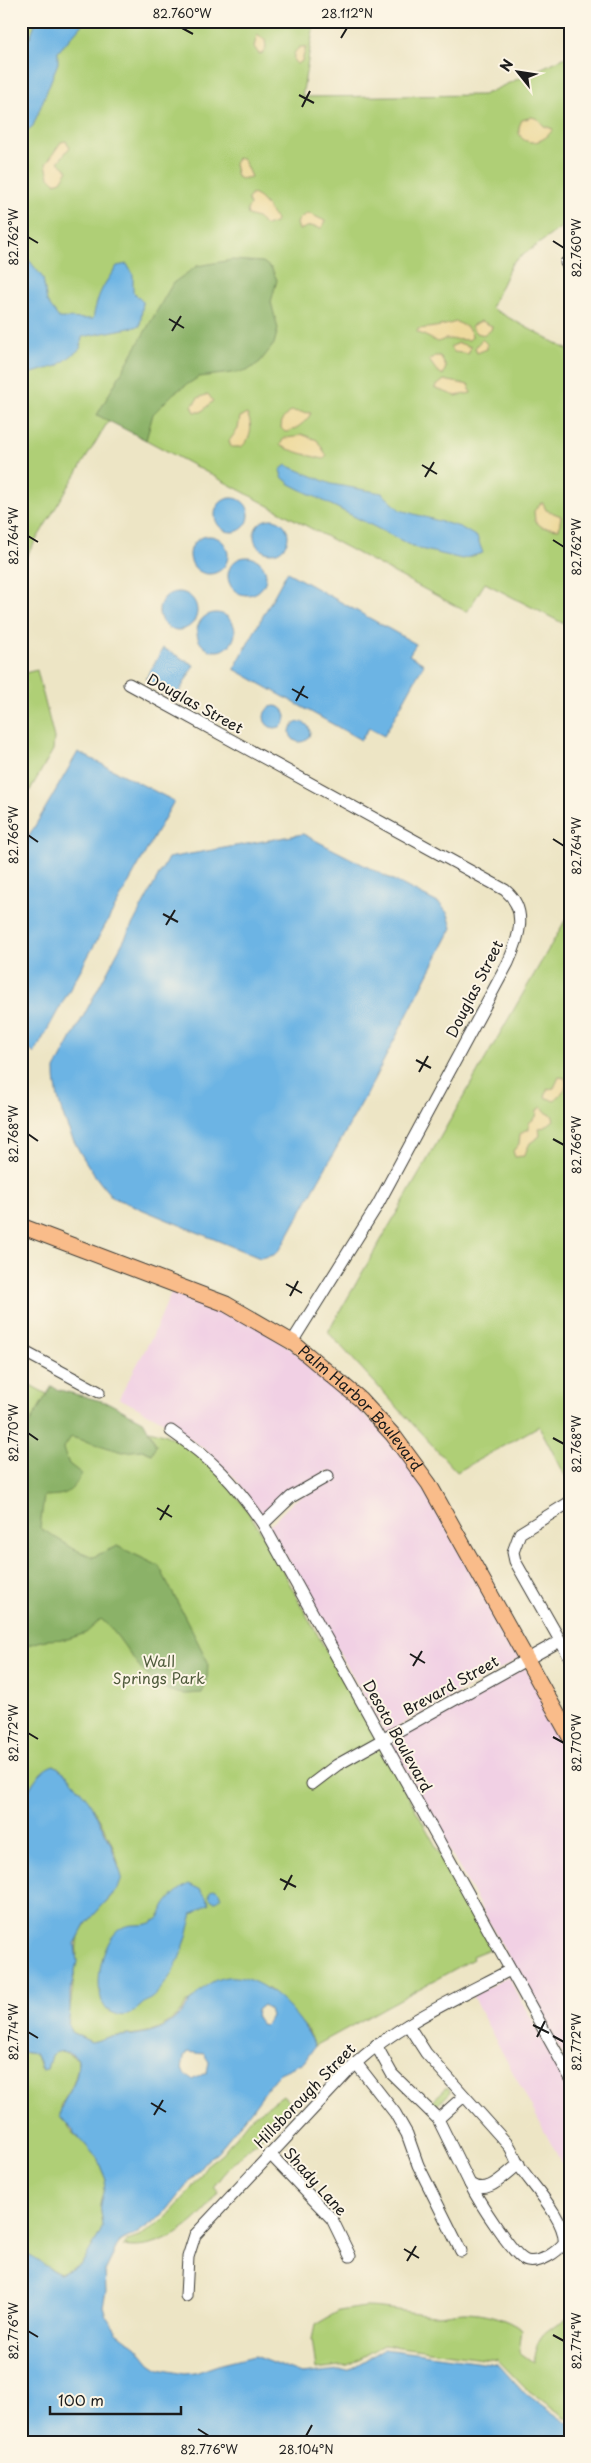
<svg xmlns="http://www.w3.org/2000/svg" width="591" height="2463" font-family="'Playpen Sans',sans-serif">
<style>
.built{fill:#f1d0e4}
.green{fill:#afcf76;stroke:#667649}
.forest{fill:#8bb267;stroke:#546742}
.sand{fill:#eeda9e;stroke:#857b5d}
.water{fill:#6cb4e4;stroke:#446880;fill-rule:evenodd}
.lines{fill:none;stroke-linecap:round;stroke-linejoin:round}
.minor-casing{stroke:#3b3a35;stroke-width:13}
.major-casing{stroke:#3b3a35;stroke-width:17}
.minor{stroke:#fff;stroke-width:11}
.major{stroke:#f9bc8a;stroke-width:15}
.ticks{fill:none;stroke:#1c1c1c;stroke-width:2}
.labels{text-anchor:middle;stroke-width:4;stroke-linejoin:round;paint-order:stroke}
.street-label{font-size:15px;fill:#1c1c1c;stroke:#fcf5e5}
.park-label{font-size:15px;fill:#4f5b3c;stroke:#fcf5e5}
.neatline{fill:none;stroke:#1c1c1c;stroke-width:2}
.ticks-label{font-size:12px;text-anchor:middle;fill:#1c1c1c}
</style>
<rect width="100%" height="100%" fill="#fcf5e5"/>
<filter id="ink" filterUnits="userSpaceOnUse"><feTurbulence type="fractalNoise" baseFrequency=".02" numOctaves="2"/><feDisplacementMap in="SourceGraphic" scale="10" xChannelSelector="R" yChannelSelector="G"/><feConvolveMatrix kernelMatrix="1 2 1 2 8 2 1 2 1" color-interpolation-filters="sRGB"/></filter>
<filter id="wash" filterUnits="userSpaceOnUse"><feTurbulence type="fractalNoise" baseFrequency=".0096" numOctaves="4" result="noise"/><feDisplacementMap in="SourceGraphic" scale="20" xChannelSelector="R" yChannelSelector="G"/><feGaussianBlur stdDeviation="1.12" result="paint"/><feColorMatrix in="noise" values="0 0 0 0 0 0 0 0 0 0 0 0 0 0 0 0 0 1.4 0 .05"/><feComposite in="paint" operator="in"/></filter>
<g filter="url(#wash)">
<rect width="100%" height="100%" fill="#ede5c5"/>
<!-- built -->
<g class="built">
<polygon points="173,1288 264,1329 338,1385 409,1462 520,1658 385,1734 269,1526 294,1501 334,1478 329,1470 288,1493 263,1517 235,1478 203,1448 170,1425 119,1398 153,1335"/>
<polygon points="525,1667 570,1747 570,2068 390,1743"/>
<polygon points="508,1977 570,2087 570,2179 472,1996"/>
</g>
<!-- green -->
<g class="green">
<polygon points="21,21 309,21 313,30 302,97 483,95 570,55 570,221 512,263 491,308 570,351 570,627 485,583 467,612 109,420 21,565"/>
<polygon points="37,670 54,738 53,750 21,806 21,674"/>
<polygon points="570,912 570,1485 539,1426 457,1472 328,1332"/>
<path d="M 21,1380 L 124,1436 L 142,1450 L 152,1454 L 156,1445 L 149,1430 C 226,1446 272,1553 307,1616 C 330,1657 353,1698 376,1739 L 363,1757 L 381,1747 L 492,1948 L 472,1956 L 473,1959 L 315,2046 L 308,2030 L 268,1988 L 187,2003 C 165,2034 144,2033 110,2037 C 103,2038 98,2041 91,2042 L 71,2032 L 68,2024 L 77,1953 C 73,1928 104,1907 118,1888 C 118,1880 119,1872 118,1864 C 115,1839 77,1777 54,1765 L 31,1786 L 21,1805 Z"/>
<path d="M 56,2051 L 63,2051 L 78,2059 C 78,2078 71,2091 60,2106 L 70,2130 L 81,2139 L 97,2158 L 106,2180 L 100,2205 L 103,2226 L 99,2235 L 81,2265 L 60,2274 L 21,2253 L 21,2052 L 36,2054 L 40,2068 L 47,2069 L 51,2054 Z"/>
<polygon points="447,2087 451,2092 434,2108 429,2104"/>
<path d="M 283,2095 L 294,2106 C 268,2135 237,2154 214,2186 L 219,2192 C 198,2223 161,2253 123,2246 L 127,2241 L 139,2237 L 167,2217 L 189,2192 L 208,2164 L 222,2153 L 252,2117 Z"/>
<path d="M 364,2307 C 389,2307 413,2314 437,2315 C 446,2315 455,2312 464,2312 C 482,2312 507,2318 522,2330 L 519,2352 L 533,2362 C 538,2333 544,2331 570,2318 L 570,2418 L 565,2417 L 525,2388 L 498,2360 L 384,2345 L 348,2365 L 316,2369 L 312,2339 L 315,2325 L 339,2311 Z"/>
</g>
<!-- forest -->
<g class="forest">
<polygon points="232,260 263,262 272,269 277,280 271,302 278,329 274,344 260,362 247,371 199,377 174,393 153,414 146,440 97,415 173,283 197,266"/>
<path d="M 52,1386 L 56,1389 L 109,1403 L 144,1422 L 156,1445 L 152,1454 L 142,1450 L 123,1452 L 71,1437 L 63,1449 L 69,1464 L 82,1474 C 69,1495 67,1495 44,1496 L 40,1528 L 74,1549 L 93,1557 L 117,1546 L 159,1566 L 208,1662 L 207,1682 L 202,1693 C 195,1693 185,1695 178,1693 C 140,1685 128,1641 101,1619 L 86,1633 L 68,1639 L 45,1640 L 21,1647 L 21,1437 Z"/>
</g>
<!-- sand -->
<g class="sand">
<polygon points="257,35 265,40 266,48 263,53 259,54 254,47"/>
<path d="M 301,47 L 306,47 L 302,61 L 297,64 L 294,61 C 293,54 295,50 301,47 Z"/>
<path d="M 532,117 L 538,119 L 544,126 L 553,129 C 540,151 509,143 522,120 Z"/>
<polygon points="66,141 70,147 58,162 68,170 61,181 55,183 49,177 46,164 61,142"/>
<polygon points="237,158 243,159 251,177 241,179 237,177 234,164"/>
<path d="M 252,194 C 263,197 270,211 276,220 L 275,223 L 266,226 L 257,218 L 248,215 L 247,210 L 250,205 L 248,199 Z"/>
<polygon points="308,213 325,221 324,225 321,228 310,226 299,230 297,223 300,218"/>
<polygon points="29,231 30,240 21,245 21,234"/>
<polygon points="481,321 492,326 491,330 485,335 476,333 471,326"/>
<path d="M 456,322 C 464,325 471,328 472,337 L 469,340 L 445,339 L 438,342 L 417,332 L 418,329 C 431,328 443,326 456,322 Z"/>
<polygon points="482,339 487,344 487,349 477,353 475,348"/>
<polygon points="459,343 471,347 468,354 454,352 450,347"/>
<polygon points="435,356 440,356 446,367 443,375 436,370 429,360"/>
<polygon points="444,380 469,385 471,393 456,396 434,388"/>
<polygon points="208,394 213,401 201,412 195,412 192,406 198,398"/>
<path d="M 290,411 L 311,413 C 308,421 293,432 285,432 L 281,428 L 282,420 Z"/>
<path d="M 247,414 C 253,425 252,439 241,447 L 231,447 L 229,441 L 238,429 L 240,417 Z"/>
<path d="M 301,434 L 317,440 L 327,456 L 324,459 C 317,458 284,449 280,445 L 284,438 L 296,437 Z"/>
<polygon points="541,503 543,503 546,510 561,516 559,529 542,527 535,521 534,511"/>
<path d="M 559,1077 L 565,1078 C 569,1090 560,1094 554,1101 L 545,1097 L 547,1089 L 554,1088 Z"/>
<polygon points="542,1107 547,1113 552,1115 554,1120 545,1127 539,1128 540,1136 530,1143 524,1156 515,1157 513,1151 519,1144 520,1134 525,1130 529,1130 529,1123 536,1117 537,1110"/>
</g>
<!-- water -->
<g class="water">
<polygon points="36,21 85,21 58,52 58,63 33,126 23,134 21,49 30,37"/>
<path d="M 29,260 L 43,278 L 47,302 L 59,318 L 93,319 C 98,293 102,287 117,266 L 127,264 L 133,275 L 133,292 L 143,302 L 140,326 L 82,337 L 80,349 L 58,366 L 21,376 L 21,261 Z"/>
<polygon points="286,465 331,484 382,493 400,510 460,527 477,537 483,553 462,559 416,548 290,484 282,477 280,470"/>
<circle cx="232" cy="515" r="17"/>
<circle cx="271" cy="536" r="17"/>
<circle cx="209" cy="555" r="19"/>
<circle cx="247" cy="576" r="19"/>
<polygon points="287,572 416,644 409,655 424,664 384,736 369,728 361,740 234,669"/>
<circle cx="178" cy="611" r="19"/>
<circle cx="216" cy="632" r="19"/>
<polygon points="163,648 194,665 177,696 146,679"/>
<circle cx="275" cy="717" r="11"/>
<circle cx="300" cy="732" r="10"/>
<polygon points="78,752 174,801 34,1054 21,1041 21,850"/>
<path d="M 303,834 L 440,904 L 448,914 L 452,928 L 366,1095 L 281,1248 L 274,1255 L 260,1258 L 112,1197 C 83,1164 54,1114 55,1069 L 168,858 Z"/>
<path d="M 54,1765 L 69,1776 L 89,1801 L 111,1844 L 122,1877 L 118,1888 L 85,1925 L 75,1944 L 77,1962 L 70,1992 L 70,2011 L 68,2024 L 71,2032 L 91,2042 C 98,2041 103,2038 109,2037 C 130,2035 149,2036 168,2024 C 185,2013 194,1992 212,1982 C 252,1960 301,2013 315,2046 L 304,2062 L 280,2073 L 274,2079 L 250,2112 L 218,2151 L 205,2162 L 164,2214 L 136,2234 L 120,2241 L 105,2271 L 106,2291 L 103,2306 L 106,2316 L 117,2332 L 137,2347 L 150,2363 L 159,2369 L 184,2374 L 195,2373 L 218,2365 L 254,2356 L 301,2374 L 350,2369 L 384,2349 L 498,2364 L 522,2391 L 564,2421 L 570,2422 L 570,2442 L 21,2442 L 21,2253 C 36,2255 46,2269 60,2274 L 81,2265 L 99,2235 L 103,2226 L 100,2205 L 106,2180 L 97,2158 L 60,2116 C 60,2104 67,2098 72,2087 C 77,2078 78,2069 78,2059 C 70,2051 61,2049 51,2055 L 47,2069 L 42,2070 L 36,2054 L 21,2052 L 21,1805 C 29,1790 37,1770 54,1765 ZM 263,2005 L 269,2009 L 271,2016 L 266,2025 L 261,2024 L 256,2017 L 257,2010 ZM 187,2052 L 204,2054 L 209,2062 L 207,2072 L 192,2080 L 185,2075 L 182,2068 L 184,2057 Z"/>
<path d="M 189,1884 L 201,1890 L 210,1903 L 193,1913 C 186,1942 178,1972 156,1994 C 153,1998 148,2000 144,2003 C 129,2016 126,2020 107,2010 C 91,1992 101,1942 120,1929 C 131,1921 145,1929 156,1920 C 161,1917 162,1912 164,1907 C 170,1897 179,1889 189,1884 Z"/>
<circle cx="215" cy="1895" r="6"/>
</g>
</g>
<g filter="url(#ink)">
<g class="lines">
<!-- minor casing -->
<g class="minor-casing">
<g id="minor">
<polyline points="566,263 570,265"/>
<path d="M 129,684 L 505,890 C 529,910 519,938 508,963 L 377,1206 L 292,1342"/>
<polyline points="21,1350 99,1392"/>
<path d="M 171,1431 C 213,1460 234,1482 263,1524 L 570,2077"/>
<polyline points="570,1502 520,1533 513,1552 515,1561 570,1658"/>
<polyline points="263,1524 291,1497 328,1476"/>
<polyline points="312,1784 337,1765 560,1641"/>
<path d="M 408,2025 L 426,2053 L 510,2147 C 513,2152 515,2159 518,2164 C 530,2183 567,2220 564,2243 C 557,2252 540,2264 527,2261 C 514,2258 477,2198 470,2184"/>
<path d="M 376,2045 L 392,2074 L 438,2119 L 470,2184 C 488,2196 503,2176 519,2164"/>
<polyline points="356,2063 395,2113 407,2134 418,2165 461,2251"/>
<polyline points="438,2119 464,2096"/>
<polyline points="270,2154 332,2219 350,2256"/>
<path d="M 186,2296 L 188,2257 L 195,2235 L 356,2063 C 400,2023 457,1998 510,1970"/>
</g>
</g>
<!-- major casing -->
<g class="major-casing">
<g id="major">
<path id="s1" d="M 21,1226 L 226,1304 L 292,1342 L 360,1399 L 393,1435 L 429,1484 L 570,1737"/>
</g>
</g>
<!-- minor -->
<use href="#minor" class="minor"/>
<!-- major -->
<use href="#major" class="major"/>
</g>
</g>
<!-- ticks -->
<path class="ticks" d="M 182,28 L 193,34M 341,38 L 347,28M 299,95 L 314,103M 302,107 L 310,91M 28,237 L 38,243M 553,241 L 564,248M 169,319 L 184,328M 172,331 L 181,316M 422,465 L 437,474M 425,477 L 434,462M 28,536 L 38,542M 553,540 L 564,547M 292,689 L 308,698M 296,701 L 304,686M 28,835 L 38,842M 553,839 L 564,846M 163,914 L 178,922M 166,925 L 175,910M 416,1060 L 431,1068M 419,1072 L 428,1056M 28,1134 L 38,1141M 553,1139 L 564,1145M 286,1284 L 302,1293M 290,1296 L 298,1281M 28,1433 L 38,1440M 553,1438 L 564,1444M 157,1508 L 172,1517M 160,1520 L 169,1505M 410,1654 L 425,1663M 413,1666 L 422,1651M 28,1733 L 38,1739M 553,1737 L 564,1743M 280,1879 L 296,1887M 284,1890 L 292,1875M 533,2025 L 549,2033M 28,2032 L 38,2038M 553,2036 L 564,2042M 537,2037 L 545,2021M 151,2103 L 166,2112M 154,2115 L 163,2100M 404,2249 L 419,2258M 407,2261 L 416,2246M 28,2331 L 38,2337M 553,2335 L 564,2341M 198,2429 L 209,2436M 306,2436 L 312,2425"/>
<g class="labels">
<!-- street labels -->
<g class="street-label">
<text transform="translate(195 704) rotate(29)" y="5">Douglas Street</text>
<text transform="translate(475 989) rotate(-63)" y="5">Douglas Street</text>
<text dy="5" stroke="none"><textPath href="#s1" startOffset="391">Palm Harbor Boulevard</textPath></text>
<text transform="translate(451 1686) rotate(-29)" y="5">Brevard Street</text>
<text transform="translate(397 1736) rotate(61)" y="5">Desoto Boulevard</text>
<text transform="translate(305 2096) rotate(-46)" y="5">Hillsborough Street</text>
<text transform="translate(315 2182) rotate(48)" y="5">Shady Lane</text>
</g>
<!-- park labels -->
<g class="park-label">
<text x="159" y="1667">Wall<tspan x="159" dy="17">Springs Park</tspan></text>
</g>
</g>
<!-- margin -->
<rect width="591" height="2463" fill="none" stroke="#fcf5e5" stroke-width="55"/>
<!-- north arrow -->
<g transform="translate(518 72) rotate(300)" stroke="#fcf5e5" stroke-width="4" paint-order="stroke">
<path d="M0-4L9 19L0 12L-9 19Z" fill="#1c1c1c"/>
<text y="-8" font-size="14" font-weight="bold" text-anchor="middle" fill="#1c1c1c">N</text>
</g>
<!-- scale -->
<path d="M50 2406v8h131v-8" fill="none" stroke="#1c1c1c" stroke-width="2.5"/>
<text x="58" y="2406" font-size="15" fill="#1c1c1c" stroke="#fcf5e5" stroke-width="4" paint-order="stroke">100 m</text>
<rect x="28" y="28" width="536" height="2408" class="neatline"/>
<g class="ticks-label">
<text x="182" y="18">82.760°W</text>
<text x="347" y="18">28.112°N</text>
<text transform="translate(14 237) rotate(-90)" y="4">82.762°W</text>
<text transform="translate(577 248) rotate(-90)" y="4">82.760°W</text>
<text transform="translate(14 536) rotate(-90)" y="4">82.764°W</text>
<text transform="translate(577 547) rotate(-90)" y="4">82.762°W</text>
<text transform="translate(14 835) rotate(-90)" y="4">82.766°W</text>
<text transform="translate(577 846) rotate(-90)" y="4">82.764°W</text>
<text transform="translate(14 1134) rotate(-90)" y="4">82.768°W</text>
<text transform="translate(577 1145) rotate(-90)" y="4">82.766°W</text>
<text transform="translate(14 1433) rotate(-90)" y="4">82.770°W</text>
<text transform="translate(577 1444) rotate(-90)" y="4">82.768°W</text>
<text transform="translate(14 1733) rotate(-90)" y="4">82.772°W</text>
<text transform="translate(577 1743) rotate(-90)" y="4">82.770°W</text>
<text transform="translate(14 2032) rotate(-90)" y="4">82.774°W</text>
<text transform="translate(577 2042) rotate(-90)" y="4">82.772°W</text>
<text transform="translate(14 2331) rotate(-90)" y="4">82.776°W</text>
<text transform="translate(577 2341) rotate(-90)" y="4">82.774°W</text>
<text x="209" y="2454">82.776°W</text>
<text x="306" y="2454">28.104°N</text>
</g>
</svg>
